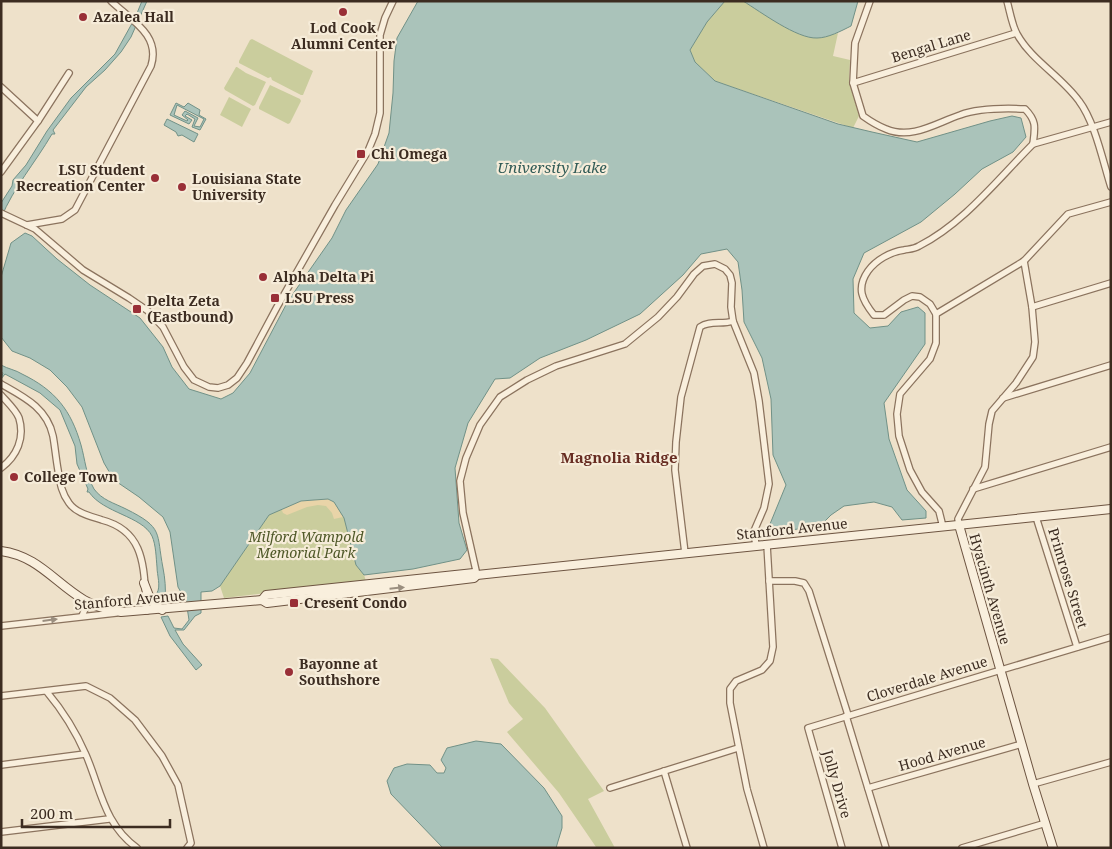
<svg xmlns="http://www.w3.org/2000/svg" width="1112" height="849" font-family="'Noto Serif',serif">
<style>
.green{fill:#cacd9d}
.sand{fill:#e9d4a8}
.water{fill:#aac3ba;stroke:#719187;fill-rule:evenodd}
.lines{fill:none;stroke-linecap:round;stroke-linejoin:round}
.street-casing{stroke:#8b735e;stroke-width:8}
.secondary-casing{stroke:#6d5441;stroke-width:10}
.street{stroke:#f9efdd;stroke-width:5.5}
.secondary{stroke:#f9efdd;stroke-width:8}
.oneway{fill:#9a8e7f}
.poi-dot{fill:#992f37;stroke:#f6ecd9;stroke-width:2}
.labels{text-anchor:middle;stroke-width:4.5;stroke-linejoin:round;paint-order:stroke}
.poi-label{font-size:14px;font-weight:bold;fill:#3c2c21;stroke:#f6ecd9;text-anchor:start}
.street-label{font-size:14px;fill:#3c2c21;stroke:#f6ecd9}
.park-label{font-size:14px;font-style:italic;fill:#4f5828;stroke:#f6ecd9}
.water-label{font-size:15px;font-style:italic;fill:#315b56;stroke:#f6ecd9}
.neighbourhood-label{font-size:15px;font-weight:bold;fill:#672c22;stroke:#f6ecd9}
</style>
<rect width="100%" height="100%" fill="#eee1ca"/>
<!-- green -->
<g class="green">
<polygon points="725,1 743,1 818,38 838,33 833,56 850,60 849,82 859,116 853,128 715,81 695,62 690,50 707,22"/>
<polygon points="252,39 313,71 303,95 301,95 272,80 271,77 268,78 239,63 239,61 250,40"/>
<polygon points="236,67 237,67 246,73 266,82 255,105 253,106 225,90 224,88"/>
<polygon points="270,85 300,99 301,101 290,123 288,124 259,109 259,107"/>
<polygon points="229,97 251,109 242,127 220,115"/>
<polygon points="334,502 344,518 356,565 364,575 366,581 224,598 220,586 269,515 285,506"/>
<polygon points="490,658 498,659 545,708 604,791 588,799 615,848 595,848 596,847 559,793 507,732 523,719 509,703"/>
</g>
<!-- sand -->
<polygon class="sand" points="328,499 334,502 343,517 334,519 332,513 326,506 318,505 307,507 287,515 283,513 281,508 301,501"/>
<!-- water -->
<g class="water">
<path d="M 142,1 L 147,1 L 131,37 L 121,52 L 105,70 L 86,87 L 53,130 L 55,134 L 52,134 C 35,163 14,187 1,218 L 1,203 L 12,186 L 13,180 L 26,165 L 47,131 L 71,98 L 115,54 L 135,18 Z"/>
<polygon points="418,1 725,1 707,22 690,50 695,62 715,81 838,124 872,132 917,142 990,121 1012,116 1021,118 1026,137 1013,152 982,169 955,194 921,222 864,253 853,279 854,313 870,328 888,326 901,312 918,307 925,313 925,344 884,403 889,439 907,490 926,511 926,518 902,520 892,507 874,502 844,506 831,515 819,527 778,531 770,524 786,485 773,455 771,399 762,358 744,322 742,290 738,262 727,249 701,254 683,275 640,314 586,340 540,358 510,378 495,379 468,423 455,468 459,523 467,550 460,559 413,569 364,575 356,565 344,518 334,502 328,499 314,500 301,501 269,515 220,586 212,591 201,592 201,613 195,616 184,630 175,630 183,644 202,665 196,670 170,636 161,617 168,616 174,628 182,629 189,620 185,594 182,594 178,587 170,532 163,517 139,497 114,480 104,463 82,407 67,387 50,370 30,358 12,351 1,337 1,277 11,243 25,233 32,236 57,259 90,285 140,318 163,347 172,367 189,389 221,399 233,393 250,373 288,301 332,238 346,210 378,164 389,133 393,93 394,61 397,38"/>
<path d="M 743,1 L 858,1 L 851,26 C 841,31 828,38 817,38 C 797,39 761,12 743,1 Z"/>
<path d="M 176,103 L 184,107 L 188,103 L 200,110 L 199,115 L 206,119 L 200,130 L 192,127 L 195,119 L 187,114 L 185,116 L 192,120 L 189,124 L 170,115 ZM 177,105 L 204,119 L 200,127 L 194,126 L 198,118 L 185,111 L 182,115 L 188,120 L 187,121 L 174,115 Z"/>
<polygon points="167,119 198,134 194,142 182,135 178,136 176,132 164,125"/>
<path d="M 1,365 C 8,369 16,370 22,374 C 55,390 71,410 81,445 C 85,459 86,475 94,489 C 102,500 114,503 126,509 C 164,528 156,532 163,568 C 165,578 166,589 165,599 L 158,600 L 157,593 C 161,586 157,575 157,567 C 156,557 156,545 152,536 C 142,516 103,513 89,492 L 87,492 L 88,489 L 77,464 L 75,446 L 60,410 L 40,393 L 5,374 L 1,379 L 3,373 L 1,372 Z"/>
<polygon points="476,741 501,744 544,788 562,816 562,828 556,848 443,848 391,794 387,781 394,768 407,764 430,765 437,773 444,773 446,768 441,760 447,748"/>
</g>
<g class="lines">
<!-- street casing -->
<g class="street-casing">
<g id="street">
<path d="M 870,1 L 855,43 L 853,83 L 863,116 C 870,121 878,126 886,129 C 912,140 936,123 960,115 C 979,108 1004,108 1025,109 C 1037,121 1035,128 1033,144 C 997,180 964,223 919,246 C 914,249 909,249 904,250 C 890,252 876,260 868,271 C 856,288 862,300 874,315 L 884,315 L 904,300 L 912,296 L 920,297 L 930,304 L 936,314 L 936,343 L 930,359 L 900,394 L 897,414 L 899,436 L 910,470 L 922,492 L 939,511 L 943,527"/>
<path d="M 1007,1 C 1010,12 1012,25 1017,34 C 1032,61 1061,76 1079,101 C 1095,122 1103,162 1111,187"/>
<polyline points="853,83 1016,33"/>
<polyline points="1,87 38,121"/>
<polyline points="1033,144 1111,122"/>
<polyline points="1,172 38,121 69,73"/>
<polyline points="1,213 35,229 83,270 129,298 148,311 163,327 184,367 194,380 209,387 218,388 228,385 237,378 247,363 277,307 335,205 368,151 375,134 380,113 380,35 385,18 393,1"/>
<path d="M 27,225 L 62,219 L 75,210 L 151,66 C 161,35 131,20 111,1"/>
<polyline points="1032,307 1111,283"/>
<polyline points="936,314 1024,261 1068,214 1111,202"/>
<path d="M 1,384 C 24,397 47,408 53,436 C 55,447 56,459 58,470 C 60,482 61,492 69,503 C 76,513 90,516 102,520 C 148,532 143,572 147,611"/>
<path d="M 1,395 C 7,402 16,410 19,418 C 25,438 17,456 1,468"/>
<polyline points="1003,398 1111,365"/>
<polyline points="973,489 1111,447"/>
<polyline points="1036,517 1077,647"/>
<polyline points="959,525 958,519 985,467 989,424 992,411 1016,383 1033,357 1035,342 1032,307 1024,261"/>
<path d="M 685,553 L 675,470 L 676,442 L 681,397 L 700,327 C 710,320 722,325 733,321"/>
<polyline points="477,575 463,513 460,481 466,458 480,425 500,397 527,380 556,366 625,344 658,317 677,297 694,274 703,266 715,264 725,269 730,275 732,283 731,307 733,321 754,373 759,401 769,484 764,508 754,531 756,546"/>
<polyline points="769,581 795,581 804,583 809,591 848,715"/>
<polyline points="82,616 88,602"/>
<polyline points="1,626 116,613"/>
<path d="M 47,692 C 63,711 76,732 86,755 C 101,790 104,824 137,848"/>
<polyline points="1,696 86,686 110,698 135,720 162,756 178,785 191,843 187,848"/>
<polyline points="846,716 886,848"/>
<polyline points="1,765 85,754"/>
<polyline points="664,771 687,848"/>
<polyline points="1033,784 1111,762"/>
<polyline points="610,788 738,748"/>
<polyline points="868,788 1022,744"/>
<polyline points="1,832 109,819"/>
<polyline points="764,848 747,789 730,703 730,689 736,681 762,670 770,661 773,647 767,545"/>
<polyline points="842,848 808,728 1111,637"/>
<polyline points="962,848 1046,823"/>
</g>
</g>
<!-- secondary casing -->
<g class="secondary-casing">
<g id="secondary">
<polyline points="959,525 1033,784 1053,848"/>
<path d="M 1,551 C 38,556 54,582 84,600 C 96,607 108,610 121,612 L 262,600 L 267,603 L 474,578 L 477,575 L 1111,509"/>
<polyline points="144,583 151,601 162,610"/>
<polyline points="262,600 266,595 474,573 477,575"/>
</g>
</g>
<!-- street -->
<use href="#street" class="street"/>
<!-- secondary -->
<use href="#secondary" class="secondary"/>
</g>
<!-- one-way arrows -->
<defs><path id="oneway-solid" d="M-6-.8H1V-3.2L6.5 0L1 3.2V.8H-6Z" transform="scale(1.25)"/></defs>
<g class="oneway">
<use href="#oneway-solid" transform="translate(397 588) rotate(-6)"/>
<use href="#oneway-solid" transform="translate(50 620) rotate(-7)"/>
</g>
<!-- markers -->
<g class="poi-dot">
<circle cx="343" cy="12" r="5"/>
<circle cx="83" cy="17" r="5"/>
<rect x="356" y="149" width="10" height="10" rx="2.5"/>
<circle cx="155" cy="178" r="5"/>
<circle cx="182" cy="187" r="5"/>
<circle cx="263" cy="277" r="5"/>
<rect x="270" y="293" width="10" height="10" rx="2.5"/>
<rect x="132" y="304" width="10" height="10" rx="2.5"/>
<circle cx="14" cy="477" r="5"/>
<rect x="289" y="598" width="10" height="10" rx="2.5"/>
<circle cx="289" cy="672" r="5"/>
</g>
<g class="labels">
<!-- poi labels -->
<g class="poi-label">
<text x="93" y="22">Azalea Hall</text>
<text x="343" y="33" text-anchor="middle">Lod Cook<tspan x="343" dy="16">Alumni Center</tspan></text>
<text x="371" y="159">Chi Omega</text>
<text x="145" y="175" text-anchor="end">LSU Student<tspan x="145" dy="16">Recreation Center</tspan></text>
<text x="192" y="184">Louisiana State<tspan x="192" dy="16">University</tspan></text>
<text x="273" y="282">Alpha Delta Pi</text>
<text x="285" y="303">LSU Press</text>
<text x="147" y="306">Delta Zeta<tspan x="147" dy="16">(Eastbound)</tspan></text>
<text x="24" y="482">College Town</text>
<text x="304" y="608">Cresent Condo</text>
<text x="299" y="669">Bayonne at<tspan x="299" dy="16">Southshore</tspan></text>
</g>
<!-- street labels -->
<g class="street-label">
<text transform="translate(931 46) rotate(-17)" y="5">Bengal Lane</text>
<text transform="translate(792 529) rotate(-6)" y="5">Stanford Avenue</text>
<text transform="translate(1068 578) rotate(73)" y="5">Primrose Street</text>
<text transform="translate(990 589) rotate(74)" y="5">Hyacinth Avenue</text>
<text transform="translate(130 600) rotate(-5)" y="5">Stanford Avenue</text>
<text transform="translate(927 679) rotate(-17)" y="5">Cloverdale Avenue</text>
<text transform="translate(942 754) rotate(-16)" y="5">Hood Avenue</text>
<text transform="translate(837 784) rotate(74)" y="5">Jolly Drive</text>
</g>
<!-- park labels -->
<g class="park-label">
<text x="306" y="542">Milford Wampold<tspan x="306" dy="16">Memorial Park</tspan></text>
</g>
<!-- water labels -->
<g class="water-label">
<text x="552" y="173">University Lake</text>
</g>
<!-- neighbourhood labels -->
<g class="neighbourhood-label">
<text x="619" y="463">Magnolia Ridge</text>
</g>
</g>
<!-- border -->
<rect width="1112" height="849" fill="none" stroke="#3c2c21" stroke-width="5"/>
<!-- scale -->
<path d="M22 819v8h148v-8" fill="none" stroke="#3c2c21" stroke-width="2.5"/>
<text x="30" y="819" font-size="15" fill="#3c2c21" stroke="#f6ecd9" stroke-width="4" paint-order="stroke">200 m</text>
</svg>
